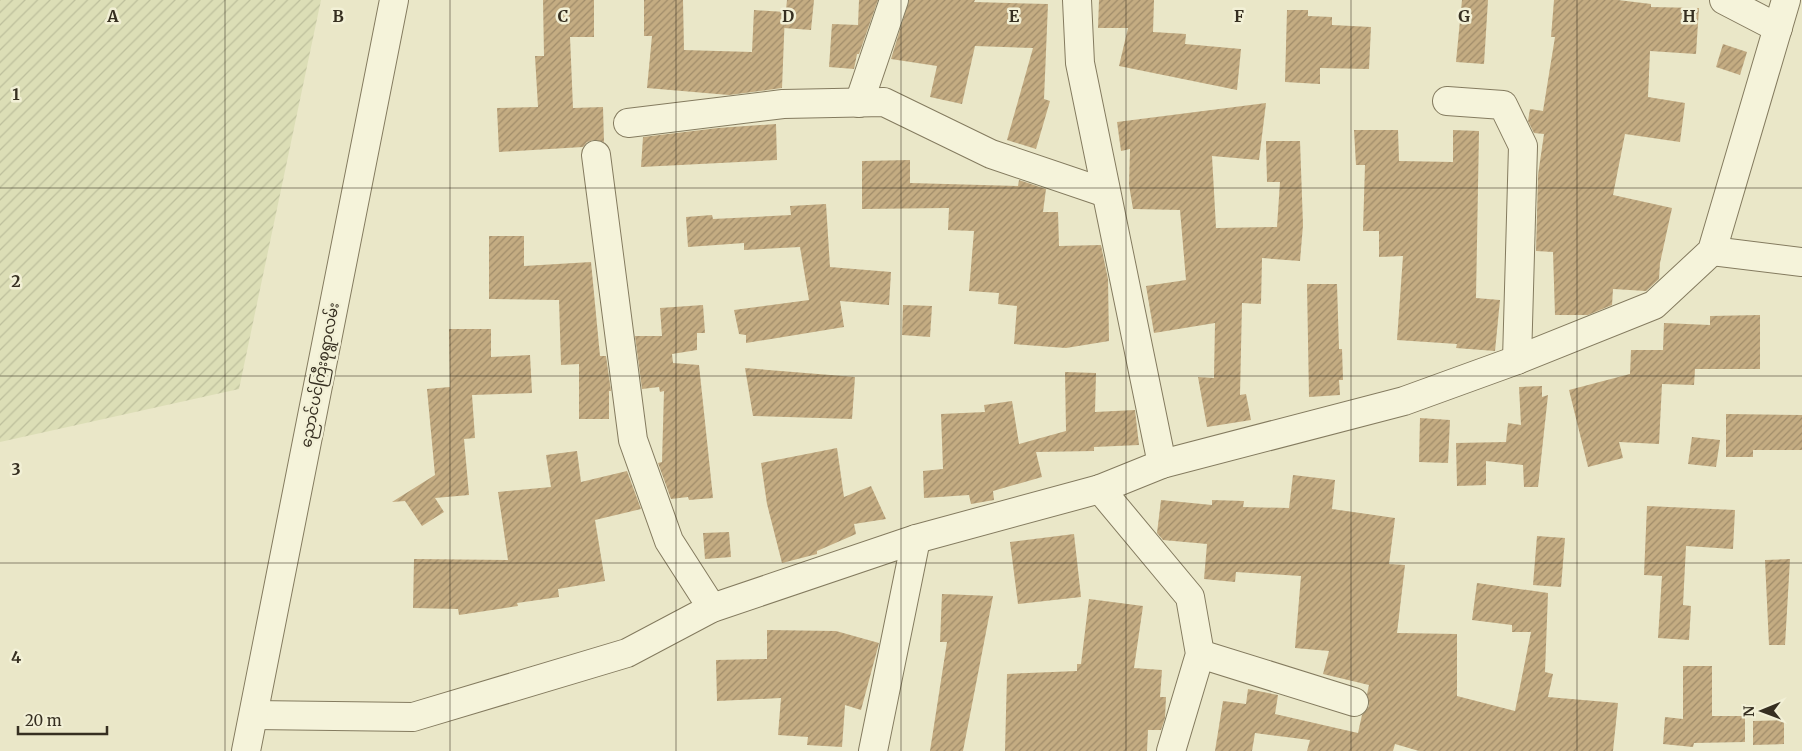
<svg xmlns="http://www.w3.org/2000/svg" width="1802" height="751" font-family="Merriweather,'Noto Sans Myanmar',serif">
<style>
.farmland{fill:url(#farmland-furrows)}
.building{fill:url(#building-hatch)}
.lines{fill:none;stroke-linecap:round;stroke-linejoin:round}
.street-casing{stroke:#847b5f;stroke-width:30}
.street{stroke:#f5f3da;stroke-width:28}
.grid{fill:none;stroke:#362f21;stroke-width:1;stroke-opacity:0.55}
.labels{text-anchor:middle;stroke-width:5;stroke-linejoin:round;paint-order:stroke}
.street-label{font-size:15px;fill:#362f21;stroke:#f2f0d6}
.grid-label{font-size:16px;text-anchor:middle;font-weight:bold;fill:#362f21;stroke:#f2f0d6;stroke-width:5;stroke-linejoin:round;paint-order:stroke}
</style>
<defs>
<pattern id="farmland-furrows" width="10" height="10" patternUnits="userSpaceOnUse" patternTransform="scale(1.25)"><rect width="10" height="10" fill="#dcdeb6"/><path d="M-1 1l2-2M0 10L10 0M9 11l2-2" fill="none" stroke="#bdbf9c"/></pattern>
<pattern id="building-hatch" width="6" height="6" patternUnits="userSpaceOnUse" patternTransform="scale(1.25)"><rect width="6" height="6" fill="#c4ac82"/><path d="M-1 1l2-2M0 6l6-6M5 7l2-2" fill="none" stroke="#a08c6a"/></pattern>
</defs>
<rect width="100%" height="100%" fill="#eae7c8"/>
<!-- farmland -->
<polygon class="farmland" points="0,0 321,0 239,389 0,442"/>
<!-- building -->
<g class="building">
<polygon points="543,0 594,0 594,37 570,37 573,108 603,107 604,142 594,140 587,142 583,147 499,152 497,108 538,107 535,56 544,56"/>
<polygon points="644,0 683,0 684,50 752,52 754,10 785,12 782,88 729,95 647,88 652,36 644,36"/>
<polygon points="787,0 814,0 811,30 784,28"/>
<polygon points="859,0 878,0 859,54 857,54 854,69 829,67 832,24 858,25"/>
<polygon points="909,0 975,0 974,2 1048,4 1044,99 1050,101 1036,149 1007,140 1033,48 975,46 962,104 930,97 937,66 891,59"/>
<polygon points="1099,0 1154,0 1153,32 1186,34 1185,44 1241,49 1237,90 1119,66 1128,28 1098,28"/>
<polygon points="1462,0 1488,0 1484,64 1456,62"/>
<polygon points="1554,0 1618,0 1651,4 1651,7 1699,8 1696,54 1650,51 1648,97 1685,103 1680,142 1625,134 1613,195 1672,208 1660,263 1659,279 1646,291 1613,289 1612,305 1588,315 1555,315 1553,252 1536,251 1538,175 1544,134 1534,133 1528,121 1530,109 1543,111 1555,37 1551,37"/>
<polygon points="1287,10 1308,10 1308,16 1332,17 1332,25 1371,27 1369,69 1320,68 1320,84 1285,82"/>
<polygon points="1723,44 1747,52 1740,75 1716,67"/>
<polygon points="1266,103 1259,160 1212,156 1216,228 1277,227 1280,182 1267,182 1266,141 1300,141 1303,225 1300,261 1262,258 1261,304 1242,303 1240,395 1246,394 1251,420 1207,427 1198,377 1214,378 1215,323 1154,333 1146,286 1186,280 1180,210 1133,209 1129,185 1130,149 1121,151 1117,122"/>
<polygon points="776,124 777,160 641,167 643,137 718,128"/>
<polygon points="1354,130 1398,130 1399,161 1453,162 1453,130 1479,131 1476,298 1500,300 1495,351 1456,348 1457,344 1397,340 1403,256 1379,257 1379,231 1363,231 1365,165 1356,165"/>
<polygon points="910,160 910,183 1018,186 1019,180 1046,189 1043,212 1058,212 1059,246 1101,245 1108,279 1109,341 1066,348 1014,344 1017,306 998,304 999,293 969,291 974,231 948,230 949,208 862,209 862,161"/>
<polygon points="826,204 830,267 891,272 889,305 840,301 844,327 746,343 746,335 739,334 734,310 809,300 800,247 744,250 744,243 688,247 686,217 712,215 713,219 791,215 790,206"/>
<polygon points="489,236 524,236 524,266 591,262 600,356 606,356 611,391 609,391 609,419 579,419 579,364 561,365 559,300 489,299"/>
<polygon points="1307,284 1337,284 1339,349 1342,349 1343,380 1339,380 1340,395 1309,397"/>
<polygon points="703,305 705,333 697,333 697,350 672,354 673,363 699,365 713,498 689,500 688,497 671,499 658,463 662,462 664,391 660,392 659,387 642,389 635,336 662,336 660,308"/>
<polygon points="903,305 932,306 930,337 902,335"/>
<polygon points="1760,315 1760,369 1695,369 1694,385 1662,384 1659,444 1619,442 1623,458 1588,467 1569,390 1630,374 1631,350 1663,350 1664,323 1710,325 1710,316"/>
<polygon points="449,329 491,329 491,357 530,355 532,393 472,395 475,438 464,439 469,495 435,498 444,512 422,526 405,501 392,502 435,475 427,389 450,387"/>
<polygon points="745,368 855,377 852,419 753,416"/>
<polygon points="1065,372 1096,373 1095,412 1135,410 1139,445 1094,447 1094,451 1036,452 1042,477 993,491 994,500 971,504 969,495 924,498 923,471 943,469 941,414 985,412 984,405 1012,401 1019,444 1066,431"/>
<polygon points="1542,386 1542,397 1548,395 1538,487 1524,487 1523,465 1486,461 1486,485 1457,486 1456,443 1506,442 1508,423 1521,425 1519,387"/>
<polygon points="1726,414 1802,415 1802,450 1753,450 1753,457 1726,457"/>
<polygon points="1420,418 1450,420 1448,463 1419,462"/>
<polygon points="1692,437 1720,440 1716,467 1688,464"/>
<polygon points="837,448 844,497 871,486 886,519 854,524 856,534 817,551 817,554 782,563 767,504 761,463"/>
<polygon points="577,451 581,482 627,471 641,509 595,520 605,581 558,589 559,597 517,603 518,606 459,615 458,609 413,608 414,559 508,560 498,492 551,487 546,455"/>
<polygon points="1293,475 1335,480 1332,509 1395,518 1389,564 1405,565 1397,633 1457,634 1457,696 1515,711 1531,632 1512,632 1512,625 1472,620 1477,583 1548,593 1545,672 1553,674 1548,697 1618,703 1613,751 1419,751 1395,744 1393,751 1307,751 1310,740 1255,733 1252,751 1215,751 1223,701 1246,704 1248,689 1278,695 1275,714 1358,733 1362,715 1369,706 1367,694 1369,685 1323,674 1329,651 1295,648 1301,576 1236,572 1235,582 1204,579 1207,544 1163,540 1157,533 1161,500 1212,505 1212,500 1244,501 1243,507 1289,508"/>
<polygon points="1647,506 1735,510 1733,549 1686,546 1683,605 1691,606 1689,640 1658,638 1662,576 1644,575"/>
<polygon points="729,532 731,557 705,559 703,533"/>
<polygon points="1074,534 1081,597 1018,604 1010,542"/>
<polygon points="1537,536 1565,538 1561,587 1533,585"/>
<polygon points="1790,559 1785,645 1769,645 1765,560"/>
<polygon points="942,594 993,596 963,751 930,751 947,642 940,642"/>
<polygon points="1089,599 1143,606 1134,668 1162,670 1160,697 1166,697 1165,718 1161,730 1148,730 1147,751 1005,751 1007,674 1077,671 1077,664 1081,664"/>
<polygon points="767,630 836,631 879,643 861,710 845,705 842,747 807,745 808,737 778,735 781,698 717,701 716,660 767,659"/>
<polygon points="1683,666 1712,666 1712,716 1745,716 1745,742 1694,743 1693,747 1663,744 1665,717 1683,719"/>
<polygon points="1784,720 1784,744 1753,745 1753,721"/>
</g>
<g class="lines">
<!-- street casing -->
<g class="street-casing">
<g id="street">
<polyline points="1077,0 1080,63 1162,464"/>
<polyline points="1724,0 1778,28"/>
<polyline points="1447,101 1503,105 1523,146 1517,360"/>
<polyline points="859,103 894,0"/>
<polyline points="628,123 783,104 884,102 991,154 1106,193"/>
<polyline points="596,155 633,440 669,541 712,608"/>
<polyline points="1712,251 1802,262"/>
<polyline points="1100,489 1190,597 1200,654 1171,751"/>
<polyline points="1200,654 1354,702"/>
<polyline points="254,715 413,717 627,653 712,608 916,539 1100,489 1162,464 1404,401 1517,360 1654,305 1712,251 1786,0"/>
<polyline points="246,751 394,0"/>
<polyline points="873,751 916,539"/>
</g>
</g>
<!-- street -->
<use href="#street" class="street"/>
</g>
<!-- grid -->
<path class="grid" d="M 225,0 L 225,751M 450,0 L 450,751M 676,0 L 676,751M 901,0 L 901,751M 1126,0 L 1126,751M 1351,0 L 1351,751M 1577,0 L 1577,751M 0,188 L 1802,188M 0,376 L 1802,376M 0,563 L 1802,563"/>
<g class="labels">
<!-- street labels -->
<g class="street-label">
<text transform="translate(320 375) rotate(-79)" y="5">ညောင်ပင်ကြီးစုရွာလမ်း</text>
</g>
</g>
<g class="grid-label">
<text x="113" y="22">A</text>
<text x="338" y="22">B</text>
<text x="563" y="22">C</text>
<text x="788" y="22">D</text>
<text x="1014" y="22">E</text>
<text x="1239" y="22">F</text>
<text x="1464" y="22">G</text>
<text x="1689" y="22">H</text>
<text x="16" y="100">1</text>
<text x="16" y="287">2</text>
<text x="16" y="475">3</text>
<text x="16" y="663">4</text>
</g>
<!-- north arrow -->
<g transform="translate(1762 711) rotate(269)" stroke="#f2f0d6" stroke-width="4" paint-order="stroke">
<path d="M0-4L9 19L0 12L-9 19Z" fill="#362f21"/>
<text y="-8" font-size="14" font-weight="bold" text-anchor="middle" fill="#362f21">N</text>
</g>
<!-- scale -->
<path d="M18 726v8h89v-8" fill="none" stroke="#362f21" stroke-width="2.5"/>
<text x="25" y="726" font-size="15" fill="#362f21" stroke="#f2f0d6" stroke-width="4" paint-order="stroke">20 m</text>
</svg>
